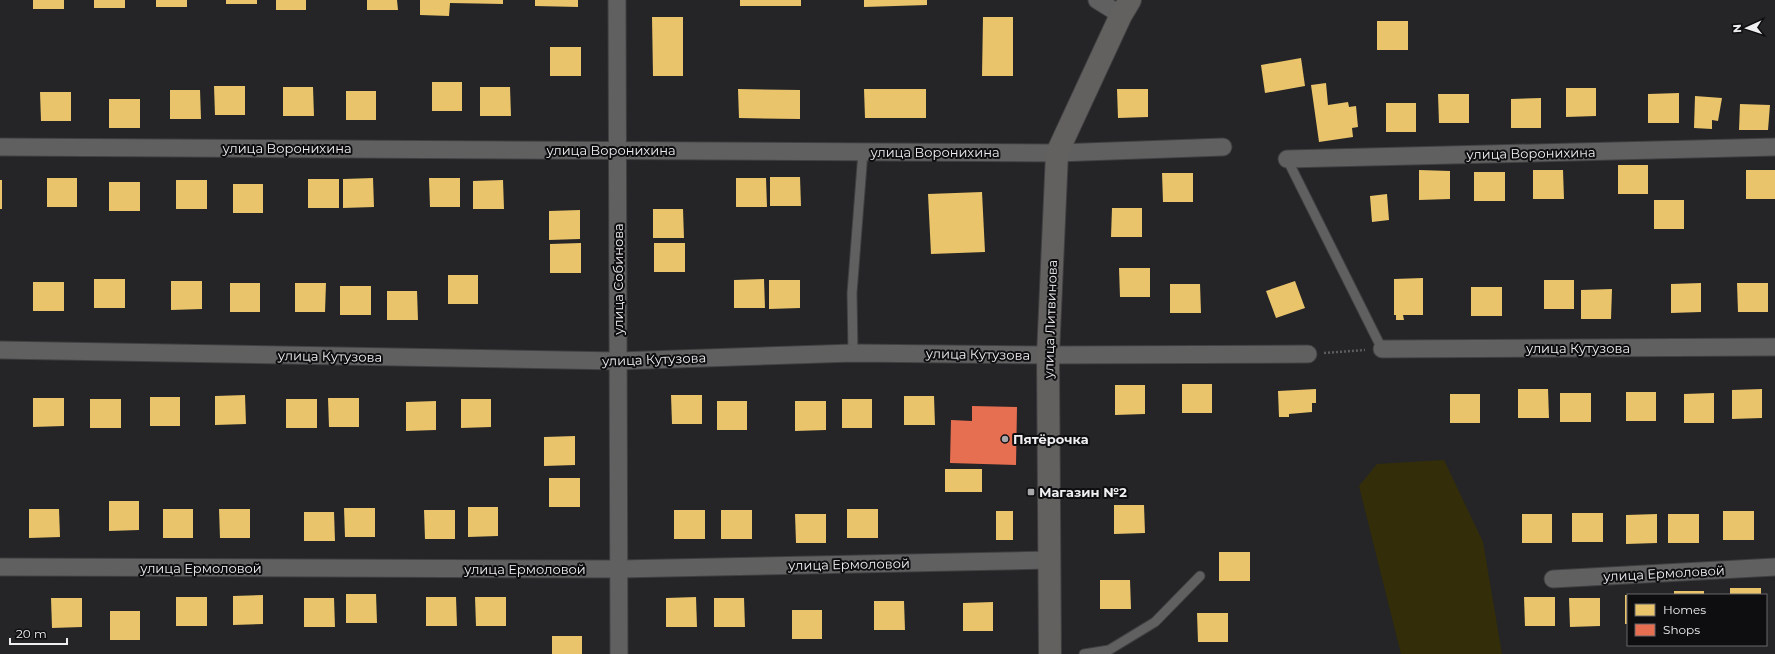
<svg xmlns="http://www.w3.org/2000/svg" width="1775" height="654" font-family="Montserrat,sans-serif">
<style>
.green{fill:#332e09}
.homes{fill:#e9c46a}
.shops{fill:#e76f51}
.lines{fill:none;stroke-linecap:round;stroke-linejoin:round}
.lane-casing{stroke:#403f41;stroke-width:11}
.street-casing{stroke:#403f41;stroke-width:19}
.secondary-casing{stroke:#403f41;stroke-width:24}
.path{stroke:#5d5d5e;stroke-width:2.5;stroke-dasharray:2 2;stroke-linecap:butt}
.lane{stroke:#606061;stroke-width:9}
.street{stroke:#606061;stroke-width:17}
.secondary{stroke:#62615f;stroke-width:22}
.poi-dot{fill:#a8a7aa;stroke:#0e0d0f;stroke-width:1.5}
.labels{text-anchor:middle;stroke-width:4;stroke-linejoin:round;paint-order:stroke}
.street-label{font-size:13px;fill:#efeef1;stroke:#0e0d0f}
.poi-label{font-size:13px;font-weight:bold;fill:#efeef1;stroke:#0e0d0f;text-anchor:start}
</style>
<rect width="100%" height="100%" fill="#252427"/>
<!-- green -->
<polygon class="green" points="1444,460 1483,542 1502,654 1401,654 1359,486 1377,464"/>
<!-- homes -->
<g class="homes">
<rect x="33" y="0" width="31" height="9"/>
<rect x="94" y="0" width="31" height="8"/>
<rect x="156" y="0" width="31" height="7"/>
<rect x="226" y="0" width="31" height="4"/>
<rect x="276" y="0" width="30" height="10"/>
<polygon points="367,0 397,0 398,10 367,10"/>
<polygon points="420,0 503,0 503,4 450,3 449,16 420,15"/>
<polygon points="535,0 578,0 578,7 535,6"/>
<rect x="740" y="0" width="61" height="6"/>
<polygon points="864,0 927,0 927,5 864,7"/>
<polygon points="652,17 683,17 683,76 653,76"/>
<polygon points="983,17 1013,17 1013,76 982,76"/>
<rect x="1377" y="21" width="31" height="29"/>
<rect x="550" y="47" width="31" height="29"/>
<polygon points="1301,58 1305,86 1265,93 1261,65"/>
<rect x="432" y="82" width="30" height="29"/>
<polygon points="1326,83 1328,105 1348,102 1349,107 1356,106 1358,127 1352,128 1353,137 1319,142 1311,85"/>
<polygon points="214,86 245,86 245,115 215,115"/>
<polygon points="283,87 313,87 314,116 283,116"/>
<polygon points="480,87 510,87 511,116 480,116"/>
<polygon points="1566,88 1596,88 1596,116 1566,117"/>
<polygon points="738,89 800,90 800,119 739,118"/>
<polygon points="864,89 926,89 926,118 865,118"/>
<polygon points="1117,89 1148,89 1148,117 1118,118"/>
<polygon points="170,90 200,90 201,119 170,119"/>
<rect x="346" y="91" width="30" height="29"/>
<polygon points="40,92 71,92 71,121 41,121"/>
<polygon points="1679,93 1679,123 1648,123 1648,94"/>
<polygon points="1438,94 1469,94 1469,123 1439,123"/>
<polygon points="1695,96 1722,98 1718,121 1712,120 1712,129 1694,128"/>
<polygon points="1541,98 1541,128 1511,128 1511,99"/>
<rect x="109" y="99" width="31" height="29"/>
<rect x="1386" y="103" width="30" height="29"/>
<polygon points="1740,104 1770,105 1768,130 1739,130"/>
<rect x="1618" y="165" width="30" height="29"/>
<polygon points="1419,170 1450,171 1450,199 1419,200"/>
<polygon points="1533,170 1563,170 1564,199 1533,199"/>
<rect x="1746" y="170" width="29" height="29"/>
<rect x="1474" y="172" width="31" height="29"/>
<polygon points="1162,173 1193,173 1193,202 1163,202"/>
<polygon points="770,177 800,177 801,206 770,206"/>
<rect x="47" y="178" width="30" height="29"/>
<polygon points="373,178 374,207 343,208 343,179"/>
<polygon points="429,178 460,178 460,207 430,207"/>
<polygon points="736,178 766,178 767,207 736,207"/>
<rect x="308" y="179" width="31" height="29"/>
<rect x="0" y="180" width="2" height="29"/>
<rect x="176" y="180" width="31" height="29"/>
<polygon points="503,180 504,209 473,209 473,181"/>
<rect x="109" y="182" width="31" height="29"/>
<rect x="233" y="184" width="30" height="29"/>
<polygon points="982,192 985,252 931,254 928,194"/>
<polygon points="1387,194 1389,220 1372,222 1370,196"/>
<rect x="1654" y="200" width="30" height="29"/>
<polygon points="1112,208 1142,208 1142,237 1111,237"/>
<polygon points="653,209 683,209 684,238 653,238"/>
<polygon points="580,210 580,239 549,240 549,211"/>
<polygon points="581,243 581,273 550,273 550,244"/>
<rect x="654" y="243" width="31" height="29"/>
<polygon points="1119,268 1150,268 1150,297 1120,297"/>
<rect x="448" y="275" width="30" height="29"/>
<polygon points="1423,278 1423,315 1403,315 1404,320 1396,320 1396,315 1394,315 1394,279"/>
<rect x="94" y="279" width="31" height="29"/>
<polygon points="764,279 765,308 734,308 734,280"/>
<polygon points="769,280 800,280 800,308 769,309"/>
<rect x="1544" y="280" width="30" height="29"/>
<polygon points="171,281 202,281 202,309 171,310"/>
<polygon points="1295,281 1305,308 1276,318 1266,291"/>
<rect x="33" y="282" width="31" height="29"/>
<rect x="230" y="283" width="30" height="29"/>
<polygon points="295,283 326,283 325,312 295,312"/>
<polygon points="1701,283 1701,312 1671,313 1671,284"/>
<polygon points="1737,283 1768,283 1768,312 1738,312"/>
<polygon points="1170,284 1200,284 1201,313 1170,313"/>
<rect x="340" y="286" width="31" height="29"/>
<rect x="1471" y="287" width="31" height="29"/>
<polygon points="1612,289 1611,319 1581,319 1581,290"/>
<polygon points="387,291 417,291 418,320 387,320"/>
<rect x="1182" y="384" width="30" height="29"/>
<polygon points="1115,385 1145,385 1145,414 1115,415"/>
<polygon points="1316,389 1316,403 1312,403 1312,412 1289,414 1289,417 1279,417 1278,391"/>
<polygon points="1518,389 1548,389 1549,418 1518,418"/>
<polygon points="1762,389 1762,418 1732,419 1732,390"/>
<rect x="1626" y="392" width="30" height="29"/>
<rect x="1560" y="393" width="31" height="29"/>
<polygon points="1714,393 1714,423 1684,423 1684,394"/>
<rect x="1450" y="394" width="30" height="29"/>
<polygon points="245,395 246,424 215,425 215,396"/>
<polygon points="671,395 702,395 702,424 672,424"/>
<polygon points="904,396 934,396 935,425 904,425"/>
<rect x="150" y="397" width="30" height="29"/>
<polygon points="33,398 64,398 64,426 33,427"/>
<polygon points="328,398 359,398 359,427 329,427"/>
<rect x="90" y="399" width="31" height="29"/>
<rect x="286" y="399" width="31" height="29"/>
<polygon points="461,399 491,399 491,427 461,428"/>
<rect x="842" y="399" width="30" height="29"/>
<polygon points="436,401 436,430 406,431 406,402"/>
<rect x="717" y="401" width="30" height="29"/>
<polygon points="795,401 826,401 826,430 795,431"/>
<polygon points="575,436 575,465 544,466 544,437"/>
<rect x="945" y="469" width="37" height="23"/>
<rect x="549" y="478" width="31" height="29"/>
<polygon points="109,501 139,501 139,530 109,531"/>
<polygon points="1114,505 1144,505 1145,533 1114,534"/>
<polygon points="468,507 498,507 498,536 468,537"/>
<polygon points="344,508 375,508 375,537 345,537"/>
<polygon points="29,509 59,509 60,537 29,538"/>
<rect x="163" y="509" width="30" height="29"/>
<polygon points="219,509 250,509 250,538 220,538"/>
<rect x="847" y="509" width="31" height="29"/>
<polygon points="424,510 455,510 455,539 425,539"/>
<rect x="674" y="510" width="31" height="29"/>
<rect x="721" y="510" width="31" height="29"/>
<rect x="996" y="511" width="17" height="29"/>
<rect x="1723" y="511" width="31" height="29"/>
<polygon points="304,512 334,512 335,541 304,541"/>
<rect x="1572" y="513" width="31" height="29"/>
<polygon points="795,514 826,514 826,543 796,543"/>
<rect x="1522" y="514" width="30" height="29"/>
<polygon points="1657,514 1657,543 1626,544 1626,515"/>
<rect x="1668" y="514" width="31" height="29"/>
<rect x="1219" y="552" width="31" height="29"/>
<polygon points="1100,580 1130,580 1131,609 1100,609"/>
<rect x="1730" y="588" width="31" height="7"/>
<rect x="1674" y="591" width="30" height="4"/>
<polygon points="346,594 376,594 377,623 346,623"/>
<polygon points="263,595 263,624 233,625 233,596"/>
<rect x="1625" y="595" width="3" height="29"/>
<rect x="176" y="597" width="31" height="29"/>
<polygon points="426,597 456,597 457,626 426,626"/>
<polygon points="475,597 506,597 506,626 476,626"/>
<polygon points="696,597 697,627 666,627 666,598"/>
<polygon points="1524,597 1555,597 1555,626 1525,626"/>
<polygon points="51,598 82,598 82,627 52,628"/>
<polygon points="304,598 334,598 335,627 304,627"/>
<polygon points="714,598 744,598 745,627 714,627"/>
<polygon points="1569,598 1600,598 1600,626 1570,627"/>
<polygon points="874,601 904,601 905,630 874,630"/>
<polygon points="993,602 993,631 963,631 963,603"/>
<rect x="792" y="610" width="30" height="29"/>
<rect x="110" y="611" width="30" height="29"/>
<polygon points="1197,613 1228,613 1228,642 1198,642"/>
<rect x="552" y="636" width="30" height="18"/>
</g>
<!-- shops -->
<polygon class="shops" points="972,406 1017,407 1016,465 950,463 951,420 972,421"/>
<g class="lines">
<!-- lane casing -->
<g class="lane-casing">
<g id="lane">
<polyline points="1287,159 1382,349"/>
<polyline points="853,353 852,293 863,152"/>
<polyline points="1084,654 1109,650 1155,622 1200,576"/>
</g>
</g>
<!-- street casing -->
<g class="street-casing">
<g id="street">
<polyline points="617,0 619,654"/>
<polyline points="1097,0 1121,15"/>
<polyline points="0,147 1057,153 1223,147"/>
<polyline points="1287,159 1775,147"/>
<polyline points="1382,349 1775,347"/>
<polyline points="0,350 618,361 853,353 1048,355 1308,354"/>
<polyline points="0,567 619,569 1050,560"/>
<polyline points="1553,579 1775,567"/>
</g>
</g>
<!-- secondary casing -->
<g class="secondary-casing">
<polyline id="secondary" points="1050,654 1048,355 1057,153 1121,15 1130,0"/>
</g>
<!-- path -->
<polyline class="path" points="1324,353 1365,350"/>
<!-- lane -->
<use href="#lane" class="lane"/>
<!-- street -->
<use href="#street" class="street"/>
<!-- secondary -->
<use href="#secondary" class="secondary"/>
</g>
<!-- markers -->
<g class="poi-dot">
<circle cx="1005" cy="439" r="4"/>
<rect x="1027" y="488" width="8" height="8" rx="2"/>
</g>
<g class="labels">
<!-- street labels -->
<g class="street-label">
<text x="287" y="153">улица Воронихина</text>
<text x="611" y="155">улица Воронихина</text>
<text x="935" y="157">улица Воронихина</text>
<text transform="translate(1531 153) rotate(-1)" y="5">улица Воронихина</text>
<text transform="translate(618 279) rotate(-90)" y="5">улица Собинова</text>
<text transform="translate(1050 319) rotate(-88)" y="5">улица Литвинова</text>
<text x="1578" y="353">улица Кутузова</text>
<text transform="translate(978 354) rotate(1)" y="5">улица Кутузова</text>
<text transform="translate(330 356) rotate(1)" y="5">улица Кутузова</text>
<text transform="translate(654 359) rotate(-2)" y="5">улица Кутузова</text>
<text transform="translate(849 564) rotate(-1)" y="5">улица Ермоловой</text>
<text x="201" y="573">улица Ермоловой</text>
<text x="525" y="574">улица Ермоловой</text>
<text transform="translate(1664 573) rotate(-3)" y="5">улица Ермоловой</text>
</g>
<!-- poi labels -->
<g class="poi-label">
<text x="1013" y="444">Пятёрочка</text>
<text x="1039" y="497">Магазин №2</text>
</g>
</g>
<!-- legend -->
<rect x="1627" y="594" width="140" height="52" fill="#0e0d0f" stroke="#686769"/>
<rect x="1635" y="604" width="20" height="12" fill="#e9c46a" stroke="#686769"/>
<text x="1663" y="614" font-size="12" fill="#efeef1">Homes</text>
<rect x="1635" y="624" width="20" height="12" fill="#e76f51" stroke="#686769"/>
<text x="1663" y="634" font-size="12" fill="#efeef1">Shops</text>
<!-- north arrow -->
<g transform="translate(1747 28) rotate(267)" stroke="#0e0d0f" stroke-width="3" paint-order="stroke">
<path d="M0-3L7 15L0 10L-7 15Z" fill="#efeef1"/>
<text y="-6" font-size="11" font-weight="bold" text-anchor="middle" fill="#efeef1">N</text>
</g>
<!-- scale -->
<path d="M10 638v6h57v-6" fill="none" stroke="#efeef1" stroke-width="2"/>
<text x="16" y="638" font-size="12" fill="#efeef1" stroke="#0e0d0f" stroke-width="3" paint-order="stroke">20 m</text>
</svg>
